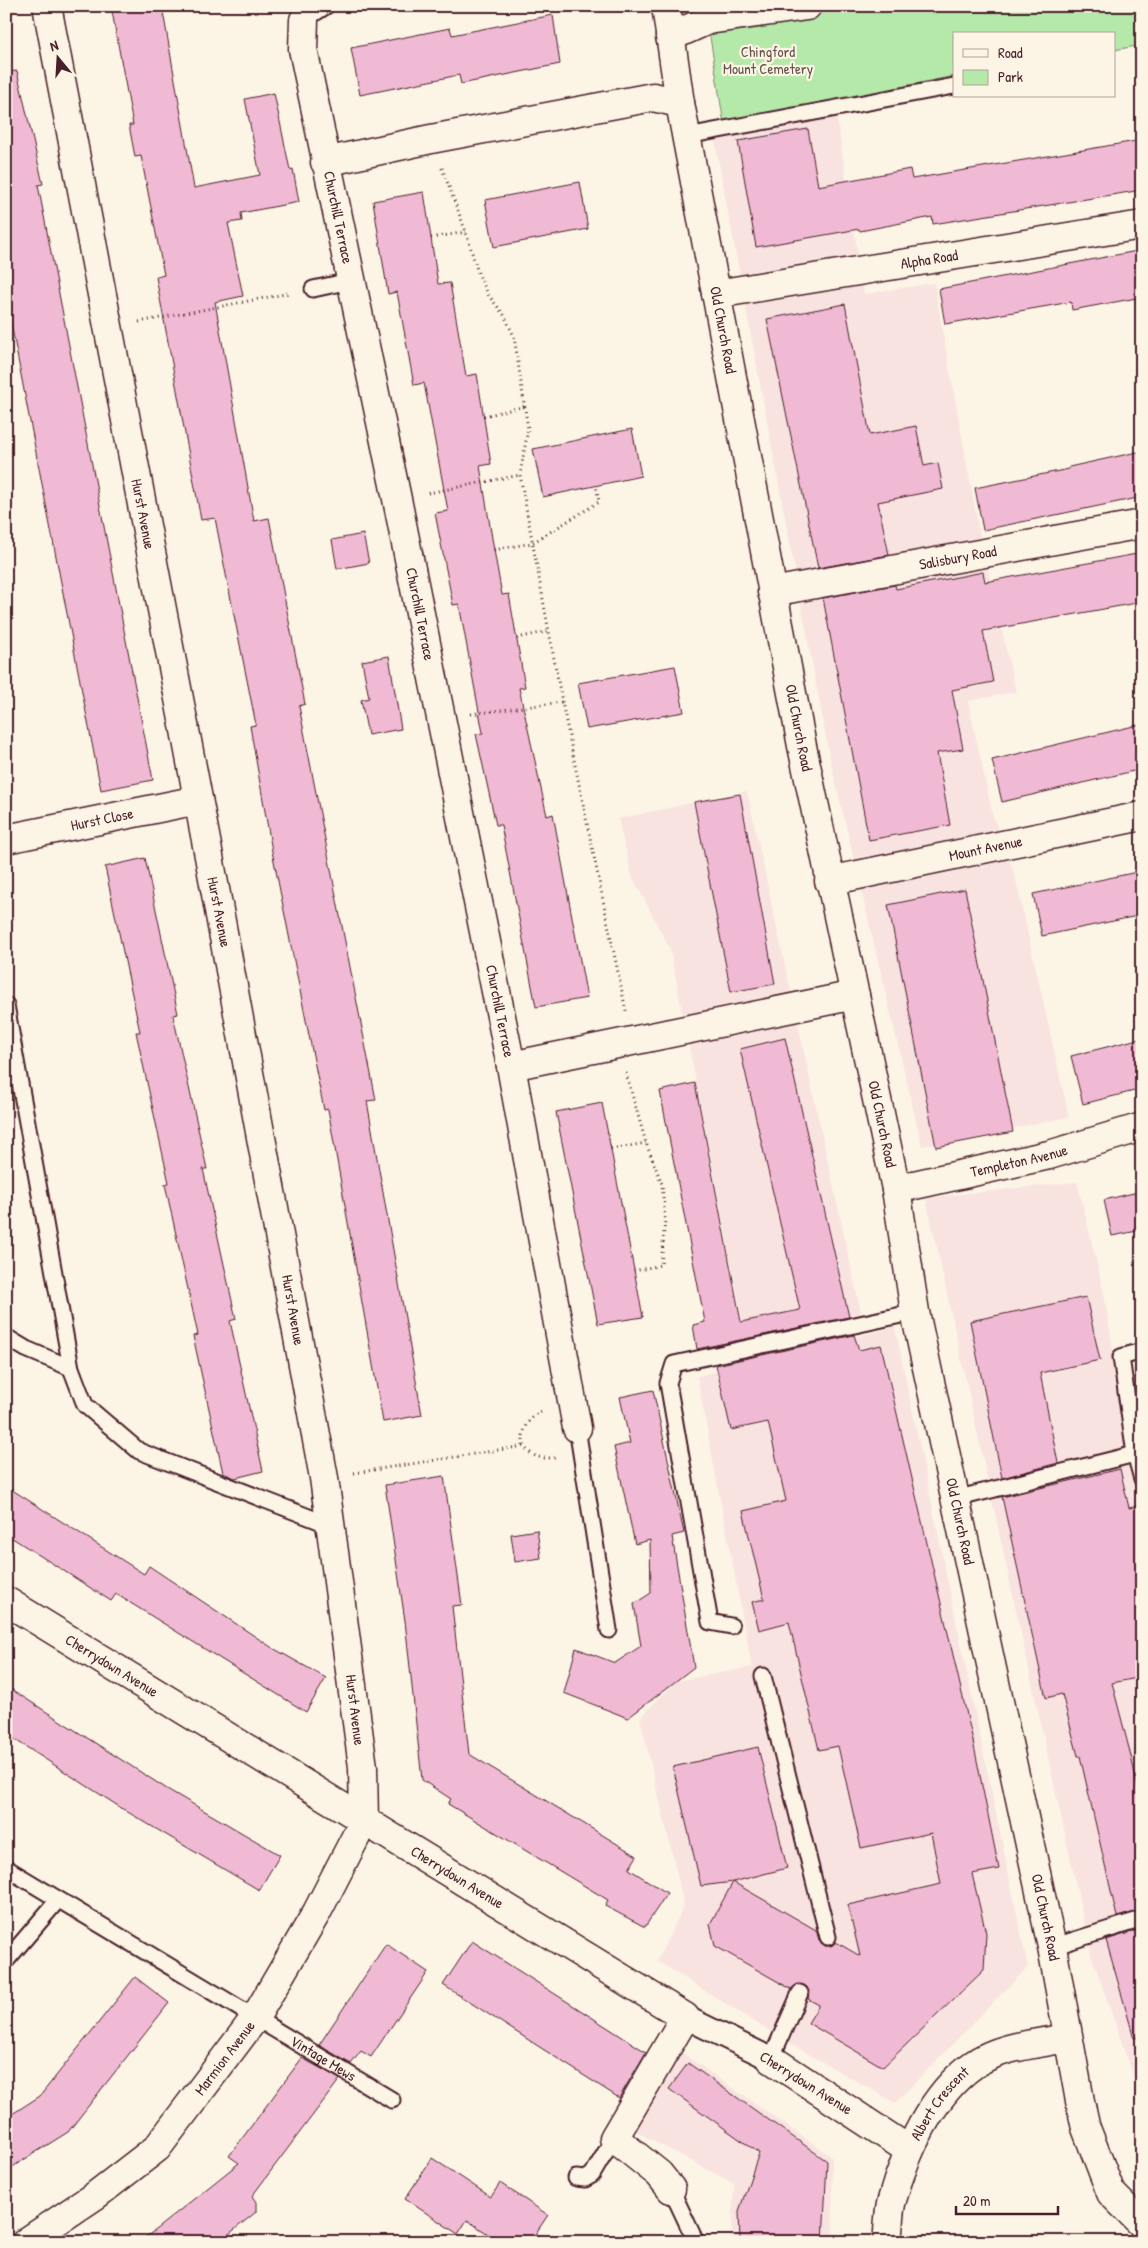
<svg xmlns="http://www.w3.org/2000/svg" width="1148" height="2248" font-family="'Patrick Hand',sans-serif">
<style>
.built{fill:#f8e3e0}
.green{fill:#b5e9aa;stroke:#80846a}
.building{fill:#f0bad4;stroke:#4a1f2b}
.lines{fill:none;stroke-linecap:round;stroke-linejoin:round}
.service-casing{stroke:#4a1f2b;stroke-width:19}
.pedestrian-casing{stroke:#4a1f2b;stroke-width:26}
.minor-casing{stroke:#4a1f2b;stroke-width:31}
.primary-casing{stroke:#4a1f2b;stroke-width:31}
.path{stroke:#4a1f2b;stroke-width:3;stroke-dasharray:1 4;stroke-linecap:butt}
.service{stroke:#fcf5e5;stroke-width:15}
.pedestrian{stroke:#fcf5e5;stroke-width:22}
.minor{stroke:#fcf5e5;stroke-width:28}
.primary{stroke:#fcf5e5;stroke-width:28}
.labels{text-anchor:middle;stroke-width:4.5;stroke-linejoin:round;paint-order:stroke}
.park-label{font-size:15px;fill:#65524b;stroke:#fcf5e5}
.street-label{font-size:15px;fill:#4a1f2b;stroke:#fcf5e5}
</style>
<rect width="100%" height="100%" fill="#fcf5e5"/>
<filter id="ink" filterUnits="userSpaceOnUse"><feTurbulence type="fractalNoise" baseFrequency=".02" numOctaves="2"/><feDisplacementMap in="SourceGraphic" scale="10" xChannelSelector="R" yChannelSelector="G"/><feConvolveMatrix kernelMatrix="1 2 1 2 8 2 1 2 1" color-interpolation-filters="sRGB"/></filter>
<g filter="url(#ink)">
<!-- built -->
<g class="built">
<polygon points="834,100 864,294 934,283 979,531 1016,692 968,701 993,816 1015,876 1069,1117 922,1146 830,759 712,126"/>
<polygon points="747,791 861,1313 746,1339 670,949 632,876 618,819"/>
<polygon points="1077,1182 1104,1293 1128,1445 1142,1498 1142,2101 1091,1954 926,1198"/>
<polygon points="895,1327 1028,1967 895,2103 787,2042 657,1961 684,1905 640,1718 676,1681 752,1667 697,1376"/>
<polygon points="678,2050 832,2157 833,2242 731,2242 734,2184 628,2127"/>
</g>
<!-- green -->
<polygon class="green" points="705,6 1142,6 1142,45 1114,50 1114,34 954,34 954,76 724,124"/>
<!-- building -->
<g class="building">
<polygon points="111,6 162,6 194,188 260,175 245,99 274,93 290,170 293,169 299,202 241,213 242,221 228,223 243,296 215,302 254,521 269,518 305,704 299,706 376,1100 367,1101 422,1415 383,1422 328,1109 324,1110 272,851 250,726 256,725 229,590 215,518 201,520 156,277 164,275 141,156 135,157 129,125 133,125"/>
<polygon points="553,15 560,64 461,84 459,75 360,95 351,48 450,28 452,35"/>
<polygon points="17,71 43,184 38,185 153,780 101,790 6,297 6,72"/>
<polygon points="808,129 818,186 910,169 912,179 1142,140 1142,190 933,224 932,217 860,231 859,229 756,247 738,141"/>
<polygon points="580,182 588,229 494,247 485,200"/>
<polygon points="424,192 438,284 450,283 466,376 477,374 491,464 480,466 494,550 502,595 509,594 525,687 519,688 547,816 553,814 587,998 536,1007 501,825 496,825 476,734 483,733 459,604 453,605 435,513 448,511 424,383 414,385 397,292 388,294 373,201"/>
<polygon points="1142,250 1142,297 1072,310 1071,302 945,324 939,289"/>
<polygon points="845,304 870,435 916,426 924,466 938,463 943,489 878,502 889,555 818,568 767,319"/>
<polygon points="632,429 641,476 543,497 533,449"/>
<polygon points="1142,451 1142,497 983,530 975,488 1069,469 1069,467"/>
<polygon points="363,534 369,563 337,569 332,540"/>
<polygon points="1142,553 1142,602 983,631 993,682 952,690 963,749 937,753 950,825 869,840 823,598 895,585 896,589 983,572 985,582"/>
<polygon points="389,656 401,729 368,735 361,700 369,698 362,661"/>
<polygon points="675,666 684,712 587,729 578,683"/>
<polygon points="1142,724 1142,769 1002,802 992,760"/>
<polygon points="740,794 775,984 731,992 694,802"/>
<polygon points="145,858 178,1014 173,1015 207,1169 203,1169 236,1319 230,1321 263,1471 235,1478 223,1473 193,1336 198,1335 165,1184 169,1183 136,1032 140,1032 105,867"/>
<polygon points="1142,871 1142,915 1042,936 1033,894"/>
<polygon points="965,889 1013,1132 936,1147 888,905"/>
<polygon points="785,1038 849,1317 697,1349 693,1325 705,1322 660,1091 695,1083 741,1322 800,1310 740,1049"/>
<polygon points="1142,1038 1142,1089 1083,1104 1071,1056"/>
<polygon points="602,1103 643,1317 598,1324 556,1112"/>
<polygon points="1142,1191 1142,1230 1112,1236 1104,1200"/>
<polygon points="1086,1297 1100,1360 1040,1373 1058,1463 1002,1478 970,1321"/>
<polygon points="854,1335 859,1350 881,1345 973,1741 999,1869 972,1874 986,1933 984,1970 883,2067 808,2023 819,2005 808,1999 809,1992 807,1987 798,1984 791,1989 715,1946 710,1924 733,1882 816,1930 819,1940 825,1946 831,1946 836,1942 860,1956 848,1905 941,1884 931,1833 861,1848 838,1746 819,1750 789,1622 759,1630 752,1602 764,1599 743,1511 786,1501 768,1422 731,1430 716,1365"/>
<polygon points="653,1390 684,1533 672,1536 694,1667 628,1718 564,1693 576,1648 615,1663 641,1646 634,1604 651,1593 650,1540 635,1544 614,1447 630,1443 620,1397"/>
<polygon points="1120,1469 1129,1508 1142,1505 1142,1677 1112,1683 1131,1756 1142,1807 1142,1910 1117,1917 1080,1756 1078,1756 1062,1694 1046,1698 1002,1497"/>
<polygon points="444,1476 462,1605 452,1606 469,1754 637,1856 629,1869 667,1893 645,1927 605,1906 608,1900 448,1804 451,1799 422,1780 405,1621 385,1485"/>
<polygon points="6,1486 144,1574 149,1566 271,1647 326,1678 306,1712 116,1594 111,1601 6,1534"/>
<polygon points="537,1530 541,1558 515,1562 511,1534"/>
<polygon points="6,1686 167,1789 280,1855 259,1890 126,1811 6,1734"/>
<polygon points="758,1747 787,1868 733,1882 701,1886 673,1767"/>
<polygon points="1142,1929 1142,2037 1134,2038 1106,1940"/>
<polygon points="472,1941 646,2052 619,2098 443,1985"/>
<polygon points="386,1944 428,1972 371,2057 361,2051 351,2064 319,2045"/>
<polygon points="135,1977 169,2003 68,2132 6,2171 6,2118 40,2096"/>
<polygon points="302,2058 340,2079 252,2196 256,2202 256,2212 219,2242 140,2242 239,2163 229,2156"/>
<polygon points="688,2063 827,2161 823,2242 740,2242 739,2211 759,2153 669,2089"/>
<polygon points="432,2158 491,2197 500,2183 548,2215 530,2242 500,2242 467,2220 458,2234 405,2199"/>
</g>
<g class="lines">
<!-- service casing -->
<g class="service-casing">
<g id="service">
<polyline points="304,20 326,6"/>
<polyline points="687,136 954,86"/>
<polyline points="313,289 350,281"/>
<polyline points="6,1005 71,1368 85,1405 139,1451 332,1526"/>
<polyline points="6,1337 26,1349 71,1368"/>
<polyline points="1142,1351 1121,1357 1135,1454 1142,1479"/>
<polyline points="577,1428 609,1630"/>
<polyline points="955,1499 1135,1454"/>
<polyline points="731,1626 710,1622 668,1383 674,1364 915,1312"/>
<polyline points="763,1676 828,1937"/>
<path id="s1" d="M 6,1868 L 392,2100"/>
<polyline points="1052,1947 1142,1919"/>
<polyline points="6,1961 58,1900"/>
<polyline points="771,2059 800,1993"/>
<polyline points="576,2178 585,2179 592,2175 614,2138"/>
<polyline points="671,2189 696,2242"/>
</g>
</g>
<!-- pedestrian casing -->
<g class="pedestrian-casing">
<polyline id="pedestrian" points="685,2017 771,2059"/>
</g>
<!-- minor casing -->
<g class="minor-casing">
<g id="minor">
<path id="s2" d="M 304,20 L 303,49 L 397,499 L 511,1066 L 577,1428"/>
<polyline points="670,37 708,20 807,6"/>
<polyline points="325,162 431,139 653,97 680,103"/>
<path id="s3" d="M 716,294 L 1142,225"/>
<path id="s4" d="M 772,592 L 1142,524"/>
<path id="s5" d="M 6,839 L 198,800"/>
<path id="s6" d="M 829,881 L 1142,816"/>
<polyline points="511,1066 855,995"/>
<path id="s7" d="M 896,1189 L 1049,1155 L 1142,1127"/>
<path id="s8" d="M 6,1601 L 685,2017 L 614,2138 L 659,2174 L 671,2189"/>
<polyline points="771,2059 909,2150"/>
<path id="s9" d="M 26,2242 L 96,2195 L 157,2148 L 255,2018 L 317,1912 L 364,1821 L 363,1767 L 324,1478 L 208,851 L 47,6"/>
<path id="s10" d="M 887,2242 C 889,2228 888,2213 892,2200 C 905,2153 932,2094 973,2065 C 999,2046 1037,2044 1067,2038"/>
</g>
</g>
<!-- primary casing -->
<g class="primary-casing">
<g id="primary">
<path id="s11" d="M 666,6 L 680,103 L 802,746 L 896,1189 L 915,1312 L 1052,1947 L 1080,2101 L 1086,2128 L 1111,2193 L 1142,2224"/>
</g>
</g>
<!-- path -->
<g class="path">
<polyline points="442,168 466,232 478,273 489,296 504,315 514,336 528,429 520,475 562,702 626,1011"/>
<polyline points="431,238 466,232"/>
<polyline points="139,322 290,293"/>
<polyline points="484,416 526,406"/>
<polyline points="428,493 520,475"/>
<polyline points="494,550 532,543 599,502 596,485"/>
<polyline points="517,638 550,631"/>
<polyline points="471,714 562,702"/>
<polyline points="626,1073 646,1143 662,1184 665,1220 661,1265 634,1271"/>
<polyline points="611,1149 646,1143"/>
<path d="M 541,1412 C 526,1418 514,1443 532,1454 C 539,1459 548,1458 556,1458"/>
<polyline points="354,1473 524,1446"/>
</g>
<!-- service -->
<use href="#service" class="service"/>
<!-- pedestrian -->
<use href="#pedestrian" class="pedestrian"/>
<!-- minor -->
<use href="#minor" class="minor"/>
<!-- primary -->
<use href="#primary" class="primary"/>
</g>
</g>
<g class="labels">
<!-- park labels -->
<g class="park-label">
<text x="768" y="57">Chingford<tspan x="768" dy="17">Mount Cemetery</tspan></text>
</g>
<!-- street labels -->
<g class="street-label">
<text dy="5" stroke="none"><textPath href="#s2" startOffset="201">Churchill Terrace</textPath></text>
<text dy="5" stroke="none"><textPath href="#s3" startOffset="216">Alpha Road</textPath></text>
<text dy="5" stroke="none"><textPath href="#s11" startOffset="329">Old Church Road</textPath></text>
<text transform="translate(143 514) rotate(79)" y="5">Hurst Avenue</text>
<text dy="5" stroke="none"><textPath href="#s4" startOffset="189">Salisbury Road</textPath></text>
<text dy="5" stroke="none"><textPath href="#s2" startOffset="606">Churchill Terrace</textPath></text>
<text dy="5" stroke="none"><textPath href="#s11" startOffset="734">Old Church Road</textPath></text>
<text dy="5" stroke="none"><textPath href="#s5" startOffset="98">Hurst Close</textPath></text>
<text dy="5" stroke="none"><textPath href="#s6" startOffset="160">Mount Avenue</textPath></text>
<text transform="translate(219 912) rotate(79)" y="5">Hurst Avenue</text>
<text dy="5" stroke="none"><textPath href="#s2" startOffset="1011">Churchill Terrace</textPath></text>
<text dy="5" stroke="none"><textPath href="#s11" startOffset="1139">Old Church Road</textPath></text>
<text dy="5" stroke="none"><textPath href="#s7" startOffset="126">Templeton Avenue</textPath></text>
<text transform="translate(293 1310) rotate(80)" y="5">Hurst Avenue</text>
<text dy="5" stroke="none"><textPath href="#s11" startOffset="1544">Old Church Road</textPath></text>
<text dy="5" stroke="none"><textPath href="#s8" startOffset="124">Cherrydown Avenue</textPath></text>
<text transform="translate(355 1710) rotate(83)" y="5">Hurst Avenue</text>
<text dy="5" stroke="none"><textPath href="#s8" startOffset="529">Cherrydown Avenue</textPath></text>
<text dy="5" stroke="none"><textPath href="#s11" startOffset="1949">Old Church Road</textPath></text>
<text dy="5" stroke="none"><textPath href="#s9" startOffset="274">Marmion Avenue</textPath></text>
<text dy="5" stroke="none"><textPath href="#s1" startOffset="370">Vintage Mews</textPath></text>
<text transform="translate(806 2083) rotate(32)" y="5">Cherrydown Avenue</text>
<text dy="5" stroke="none"><textPath href="#s10" startOffset="151">Albert Crescent</textPath></text>
</g>
</g>
<!-- margin -->
<rect width="1148" height="2248" fill="none" stroke="#fcf5e5" stroke-width="25"/>
<rect x="12" y="12" width="1123" height="2223" fill="none" stroke="#4a1f2b" stroke-width="2" filter="url(#ink)"/>
<!-- legend -->
<rect x="953" y="32" width="162" height="65" fill="#fcf5e5" stroke="#b59f9b"/>
<rect x="963" y="49" width="25" height="8" fill="#fcf5e5" stroke="#b59f9b"/>
<text x="998" y="58" font-size="15" fill="#4a1f2b">Road</text>
<rect x="963" y="70" width="25" height="15" fill="#b5e9aa" stroke="#b59f9b"/>
<text x="998" y="82" font-size="15" fill="#4a1f2b">Park</text>
<!-- north arrow -->
<g transform="translate(58 58) rotate(342)" stroke="#fcf5e5" stroke-width="4" paint-order="stroke">
<path d="M0-4L9 19L0 12L-9 19Z" fill="#4a1f2b"/>
<text y="-8" font-size="14" font-weight="bold" text-anchor="middle" fill="#4a1f2b">N</text>
</g>
<!-- scale -->
<path d="M956 2206v8h102v-8" fill="none" stroke="#4a1f2b" stroke-width="2.5"/>
<text x="963" y="2206" font-size="15" fill="#4a1f2b" stroke="#fcf5e5" stroke-width="4" paint-order="stroke">20 m</text>
</svg>
